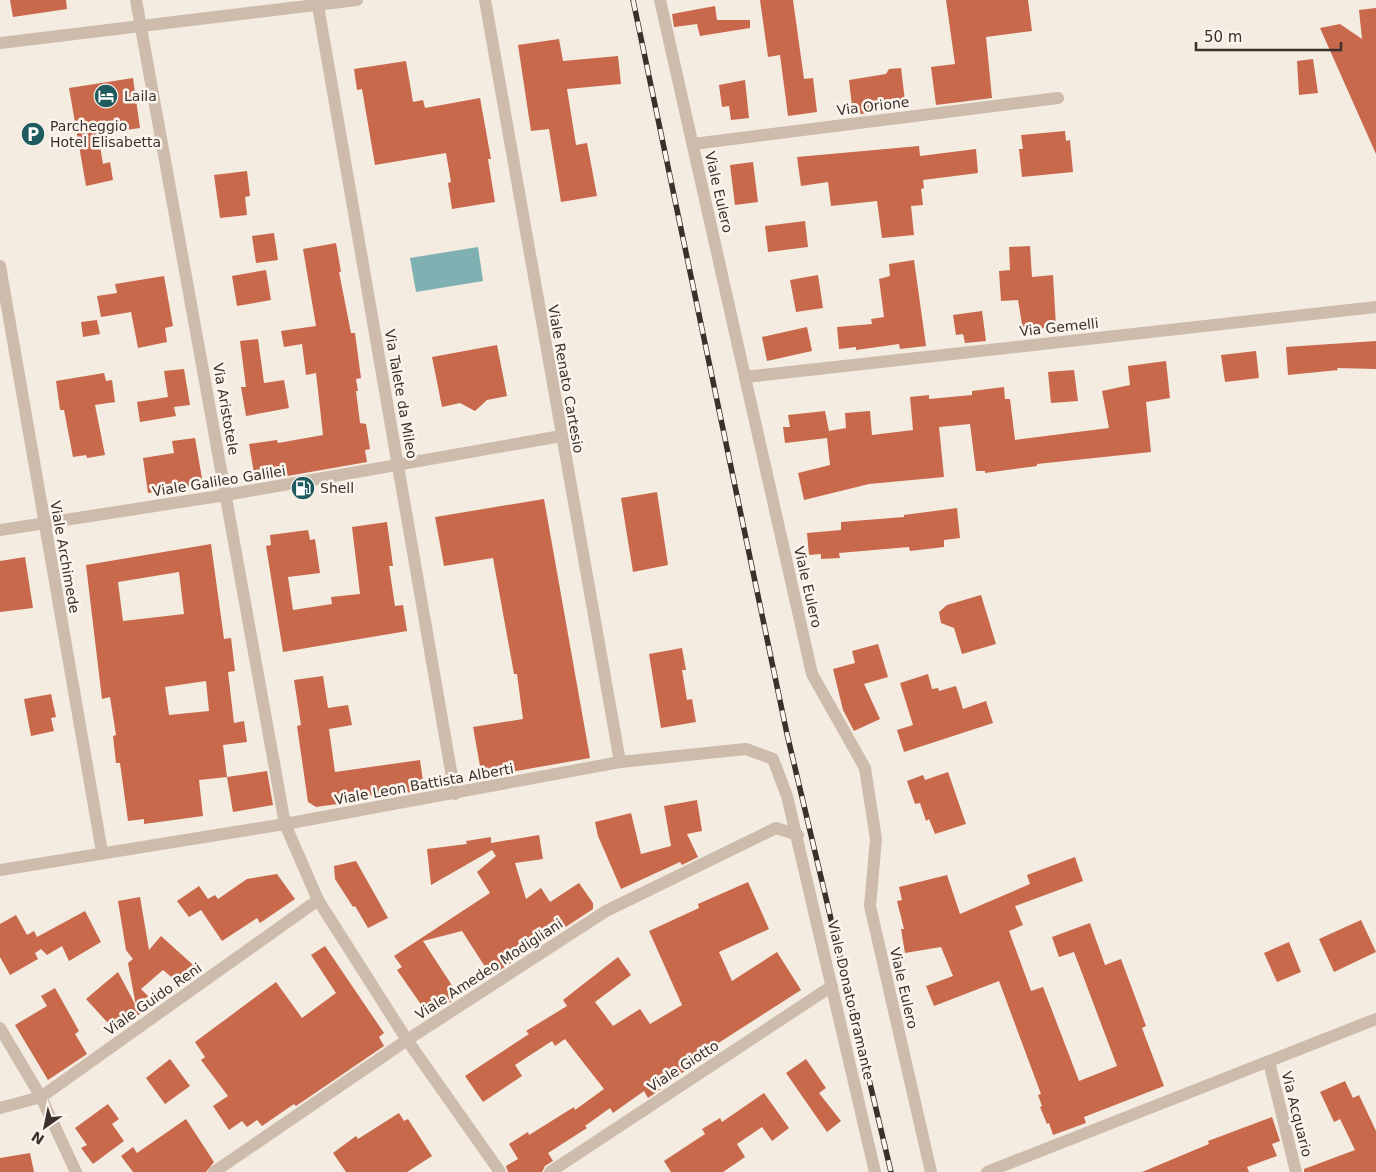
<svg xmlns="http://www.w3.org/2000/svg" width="1376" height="1172" font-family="'DejaVu Sans',sans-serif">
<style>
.water{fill:#7fb0b2}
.building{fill:#c8694b;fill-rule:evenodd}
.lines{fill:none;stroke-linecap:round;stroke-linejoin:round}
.minor{stroke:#cdbbac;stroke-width:12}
.rail-casing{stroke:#3b302b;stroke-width:5.5}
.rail{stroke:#fbf5ee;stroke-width:4;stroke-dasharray:11;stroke-linecap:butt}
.labels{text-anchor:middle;stroke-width:5;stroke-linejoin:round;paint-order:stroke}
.poi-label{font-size:14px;fill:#3b302b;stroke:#fbf5ee;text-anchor:start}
.street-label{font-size:14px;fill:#3b302b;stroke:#fbf5ee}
</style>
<rect width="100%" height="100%" fill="#f4ebe1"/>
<!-- water -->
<polygon class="water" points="478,247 483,281 416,292 410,258"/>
<!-- building -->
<g class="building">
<polygon points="10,0 66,0 67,9 13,17"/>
<polygon points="760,0 793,0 804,79 813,78 817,112 788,116 780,55 768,57"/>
<polygon points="946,0 1028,0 1032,31 986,37 992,98 936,105 931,67 955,64"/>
<polygon points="715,6 717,20 750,20 750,28 700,36 697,24 674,27 672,14"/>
<polygon points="1376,8 1376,154 1320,28 1340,24 1362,39 1359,10"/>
<polygon points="559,39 563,61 618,56 621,84 567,89 576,145 587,143 597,196 561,202 549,129 531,131 518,45"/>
<polygon points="1313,59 1318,93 1299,95 1297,61"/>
<polygon points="406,61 413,102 423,100 425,108 480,98 491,159 488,159 495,202 452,209 448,183 451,182 446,153 375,165 362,89 357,90 354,69"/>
<polygon points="901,68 905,101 882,103 883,111 853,115 849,80 886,74 889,69"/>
<polygon points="133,78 140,128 98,134 103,164 110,162 113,180 86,186 69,88"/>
<polygon points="745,80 749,118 731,120 729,106 722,107 719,85"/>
<polygon points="1065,131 1066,141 1070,140 1073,172 1022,177 1019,149 1023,149 1021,135"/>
<polygon points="919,146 920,156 976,149 978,173 923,180 924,188 921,189 923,205 911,206 914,235 882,238 877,201 831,206 828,182 801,186 797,157"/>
<polygon points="753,162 758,202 735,205 730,165"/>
<polygon points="247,171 250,196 245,197 247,215 220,218 214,175"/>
<polygon points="805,221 808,247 768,252 765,226"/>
<polygon points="274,233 278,260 256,263 252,236"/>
<polygon points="336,243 341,272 339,272 351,333 355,333 361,378 356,379 358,391 356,391 360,423 366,424 370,449 365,450 367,462 276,478 276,476 255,479 249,444 277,440 278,443 323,435 316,373 306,375 302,344 284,347 281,331 316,326 303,249"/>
<polygon points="1030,246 1032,277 1053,275 1056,327 1023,330 1018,300 1001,301 999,271 1010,270 1009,247"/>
<polygon points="914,260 926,346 900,349 899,344 856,350 856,347 839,349 837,327 872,324 871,319 884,317 879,279 890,276 889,264"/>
<polygon points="266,270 271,300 237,306 232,276"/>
<polygon points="818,275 823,308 796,312 790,280"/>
<polygon points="164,276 173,326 165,328 167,342 138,348 131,312 101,317 97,296 117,293 115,284"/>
<polygon points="982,311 986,341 965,343 963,334 956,335 953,315"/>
<polygon points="97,320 100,334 83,337 81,322"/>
<polygon points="807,327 812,351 767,361 762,337"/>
<polygon points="258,339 264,383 284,380 289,408 246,416 241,387 246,387 240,341"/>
<polygon points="1376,341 1376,369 1337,368 1338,370 1288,375 1286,347"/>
<polygon points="497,345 507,396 487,400 475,411 460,403 442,407 432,357"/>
<polygon points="1256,351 1259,378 1225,382 1221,355"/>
<polygon points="1166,361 1170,398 1146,402 1151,452 1037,464 1037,466 985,473 985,471 976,471 970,424 939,427 944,477 869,484 804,500 798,473 830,465 827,438 785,443 783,427 790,427 788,415 825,411 829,431 846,428 845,413 870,411 872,435 913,430 910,397 929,395 929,399 972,395 972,391 1004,387 1005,399 1010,399 1015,440 1109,428 1102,391 1130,385 1128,366"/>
<polygon points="184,369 190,405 174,407 176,416 140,422 137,402 168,397 164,371"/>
<polygon points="1074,370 1078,401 1051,403 1048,372"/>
<polygon points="104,373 106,381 112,380 115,402 95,405 105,455 87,458 86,455 73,457 64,410 60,410 56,381"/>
<polygon points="195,438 203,484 148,493 143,458 174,453 172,441"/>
<polygon points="657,492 668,565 633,572 621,498"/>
<polygon points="544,499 590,758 482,777 473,727 523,719 517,674 514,674 493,558 444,566 435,517"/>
<polygon points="957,508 960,538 944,540 944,547 910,551 909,547 839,553 840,558 821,559 821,554 809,555 807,533 841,530 841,522 904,517 904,515"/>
<polygon points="387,522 393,566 389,566 395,606 403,605 407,631 283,652 266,546 271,545 270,535 308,530 310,540 315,539 320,573 288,577 293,610 332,604 331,597 360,594 352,527"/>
<path d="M 211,544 L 224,639 L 231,638 L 235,671 L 228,672 L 234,723 L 244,721 L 247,742 L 223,745 L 227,777 L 199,780 L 203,816 L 144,824 L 144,819 L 128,821 L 120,763 L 116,763 L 113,736 L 116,735 L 110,697 L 102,699 L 86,565 ZM 179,572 L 184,614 L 123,621 L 118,582 ZM 206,681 L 209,711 L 169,715 L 165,687 Z"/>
<polygon points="25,557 33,608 0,612 0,561"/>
<polygon points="981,595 996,644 962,654 954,628 941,623 939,612 947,605"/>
<polygon points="878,644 888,677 864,684 880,719 854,731 843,710 833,669 855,663 852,651"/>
<polygon points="682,648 686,670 682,670 687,700 692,699 696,722 661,728 649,654"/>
<polygon points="928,674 932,689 938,688 939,691 956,686 963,709 986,701 993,723 904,752 897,730 913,725 900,683"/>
<polygon points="323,676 328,708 348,705 352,725 329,729 335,772 420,760 424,788 414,789 414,792 366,796 366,800 316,807 308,802 297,726 301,725 294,680"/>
<polygon points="51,694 56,717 51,718 54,731 31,736 24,699"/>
<polygon points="267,771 273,805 233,812 227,777"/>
<polygon points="948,772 966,824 935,834 929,819 926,821 920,803 915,804 907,781 923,775 925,780"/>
<polygon points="697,800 702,831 687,834 698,857 682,865 680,862 621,889 598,836 595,822 631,813 641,854 671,846 664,806"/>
<polygon points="539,835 543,859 515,863 526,899 541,888 550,902 579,883 593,903 593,909 491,976 462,931 423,941 455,990 449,993 454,1000 429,1016 397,970 402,967 394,956 490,893 477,872 496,856 492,850 431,885 427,849 467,844 466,841 491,837 491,843"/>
<polygon points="1075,857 1083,881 1015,906 1023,925 1009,931 1031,991 1043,987 1079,1081 1117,1066 1074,952 1059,957 1052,937 1090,923 1105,965 1121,959 1146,1026 1142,1028 1164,1086 1084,1117 1086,1123 1053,1135 1049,1123 1047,1124 1040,1107 1042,1106 1038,1095 1041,1094 999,981 934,1006 926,986 953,976 941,947 905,953 901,929 904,929 897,901 902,900 899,887 947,875 960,914 1030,884 1027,875"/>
<polygon points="356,861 388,918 368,928 355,906 353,907 335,879 334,866"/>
<polygon points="277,874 295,899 260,923 257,918 222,941 201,910 189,917 177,901 199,886 208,899 215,895 218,899 247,879"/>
<polygon points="748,882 769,929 719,952 732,981 777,952 801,990 709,1049 713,1055 659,1086 661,1089 648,1098 644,1091 613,1113 610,1108 585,1126 587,1128 548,1153 553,1161 545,1166 542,1172 508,1172 506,1166 518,1159 509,1144 528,1132 529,1135 574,1107 575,1110 604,1089 565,1039 555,1046 552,1041 515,1065 522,1076 483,1102 465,1076 529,1034 526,1031 567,1006 563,1000 618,957 631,975 595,1002 613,1026 640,1009 650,1024 682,1005 649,931 699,908 698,904"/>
<polygon points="140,897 149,950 161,936 202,973 182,986 163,970 141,989 154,1002 117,1033 86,999 118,972 136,1006 128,963 133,959 126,950 118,901"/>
<polygon points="85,911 101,942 69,961 62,946 47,955 41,949 35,953 38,959 10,975 0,957 0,924 16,915 27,935 34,931 37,937"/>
<polygon points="1361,920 1376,952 1334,972 1319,939"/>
<polygon points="1289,942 1301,972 1277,982 1264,953"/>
<polygon points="325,946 384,1033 379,1037 384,1046 296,1106 294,1104 262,1126 257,1120 247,1127 242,1121 229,1130 213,1106 228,1096 201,1060 205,1057 195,1042 276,982 302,1018 336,993 311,955"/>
<polygon points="55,988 79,1031 75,1034 87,1054 48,1080 15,1025 47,1006 41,996"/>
<polygon points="170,1059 190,1086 165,1104 146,1078"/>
<polygon points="806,1059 826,1088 819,1093 841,1121 827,1132 786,1073"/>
<polygon points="1345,1081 1353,1098 1359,1095 1376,1131 1376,1172 1304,1172 1304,1169 1355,1150 1340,1119 1334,1122 1320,1092"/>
<polygon points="764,1093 789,1128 772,1141 762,1127 737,1144 745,1157 723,1172 671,1172 664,1161 705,1134 702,1129 720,1118 722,1122"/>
<polygon points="108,1104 119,1119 112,1124 124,1141 93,1164 81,1148 87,1145 75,1128"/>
<polygon points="399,1113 404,1121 408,1119 432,1156 407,1172 346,1172 333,1153 356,1136 358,1139"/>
<polygon points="1272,1117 1280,1141 1272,1144 1277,1156 1247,1167 1249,1172 1142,1172 1209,1144 1208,1141"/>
<polygon points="186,1119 214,1162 206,1172 133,1172 121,1156 133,1147 137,1153"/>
<polygon points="30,1153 34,1172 0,1172 0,1158"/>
</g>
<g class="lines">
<!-- minor -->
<g class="minor">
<polyline points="136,0 285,824 318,900 407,1040 500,1172"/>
<polyline points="317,0 455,794"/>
<polyline points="485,0 620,762"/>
<polyline points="660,0 812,674 865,768 876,839 870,906 931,1172"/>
<polyline points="0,43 357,0"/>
<polyline points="693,144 1058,98"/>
<polyline points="0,266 102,852"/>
<polyline points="745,377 1376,307"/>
<polyline points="0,530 226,495 561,436"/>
<polyline points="0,870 285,824 620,762 746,749 773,759 787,796 875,1172"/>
<polyline points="0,1028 41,1097 76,1172"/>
<polyline points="1269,1062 1296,1172"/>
<polyline points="0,1108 41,1097 318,900"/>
<polyline points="214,1172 407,1040 606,911 776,828 798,835"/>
<polyline points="550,1172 832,986"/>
<polyline points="987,1172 1376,1019"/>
</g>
<!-- rail casing -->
<g class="rail-casing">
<polyline id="rail" points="633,0 787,734 891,1172"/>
</g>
<!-- rail -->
<use href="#rail" class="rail"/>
</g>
<!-- icons -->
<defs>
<g id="hotel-disc" transform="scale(1.25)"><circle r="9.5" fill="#1f5a5e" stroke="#fbf5ee"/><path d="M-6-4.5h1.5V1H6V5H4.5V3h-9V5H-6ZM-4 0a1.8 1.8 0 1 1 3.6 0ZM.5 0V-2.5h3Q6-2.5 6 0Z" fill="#fff"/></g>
<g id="parking-disc" transform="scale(1.25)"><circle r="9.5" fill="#1f5a5e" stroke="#fbf5ee"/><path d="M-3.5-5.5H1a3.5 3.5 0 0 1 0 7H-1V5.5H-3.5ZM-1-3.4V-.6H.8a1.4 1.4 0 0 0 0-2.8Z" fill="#fff"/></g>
<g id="fuel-disc" transform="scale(1.25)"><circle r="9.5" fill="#1f5a5e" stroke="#fbf5ee"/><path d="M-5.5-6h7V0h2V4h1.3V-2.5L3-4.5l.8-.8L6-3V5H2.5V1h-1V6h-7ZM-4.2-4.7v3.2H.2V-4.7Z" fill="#fff"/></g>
</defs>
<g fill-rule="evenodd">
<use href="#hotel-disc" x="106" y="96"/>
<use href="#parking-disc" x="33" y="134"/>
<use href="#fuel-disc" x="303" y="488"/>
</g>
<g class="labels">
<!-- poi labels -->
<g class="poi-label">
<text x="124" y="101">Laila</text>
<text x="50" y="131">Parcheggio<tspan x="50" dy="16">Hotel Elisabetta</tspan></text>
<text x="320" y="493">Shell</text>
</g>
<!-- street labels -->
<g class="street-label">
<text transform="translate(873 106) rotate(-7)" y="5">Via Orione</text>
<text transform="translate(719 192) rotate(77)" y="5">Viale Eulero</text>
<text transform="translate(1059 327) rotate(-6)" y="5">Via Gemelli</text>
<text transform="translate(566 379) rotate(80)" y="5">Viale Renato Cartesio</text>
<text transform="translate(401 394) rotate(80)" y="5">Via Talete da Mileo</text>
<text transform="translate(226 409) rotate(80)" y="5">Via Aristotele</text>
<text transform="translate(219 481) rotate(-9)" y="5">Viale Galileo Galilei</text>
<text transform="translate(65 557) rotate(80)" y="5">Viale Archimede</text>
<text transform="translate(808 587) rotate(77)" y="5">Viale Eulero</text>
<text transform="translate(424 784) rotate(-10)" y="5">Viale Leon Battista Alberti</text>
<text transform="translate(489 969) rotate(-33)" y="5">Viale Amedeo Modigliani</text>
<text transform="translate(904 988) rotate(77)" y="5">Viale Eulero</text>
<text transform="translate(153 999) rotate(-35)" y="5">Viale Guido Reni</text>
<text transform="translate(851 1000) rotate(77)" y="5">Viale Donato Bramante</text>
<text transform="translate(683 1066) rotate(-33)" y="5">Viale Giotto</text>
<text transform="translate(1297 1114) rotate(76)" y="5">Via Acquario</text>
</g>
</g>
<!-- north arrow -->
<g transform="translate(45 1127) rotate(213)" stroke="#fbf5ee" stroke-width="4" paint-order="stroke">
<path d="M0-4L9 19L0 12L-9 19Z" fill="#3b302b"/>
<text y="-8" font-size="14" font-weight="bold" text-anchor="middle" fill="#3b302b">N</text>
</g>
<!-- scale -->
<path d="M1196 42v8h145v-8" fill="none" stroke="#3b302b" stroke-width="2.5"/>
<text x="1204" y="42" font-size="15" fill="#3b302b" stroke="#fbf5ee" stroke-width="4" paint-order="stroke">50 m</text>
</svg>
